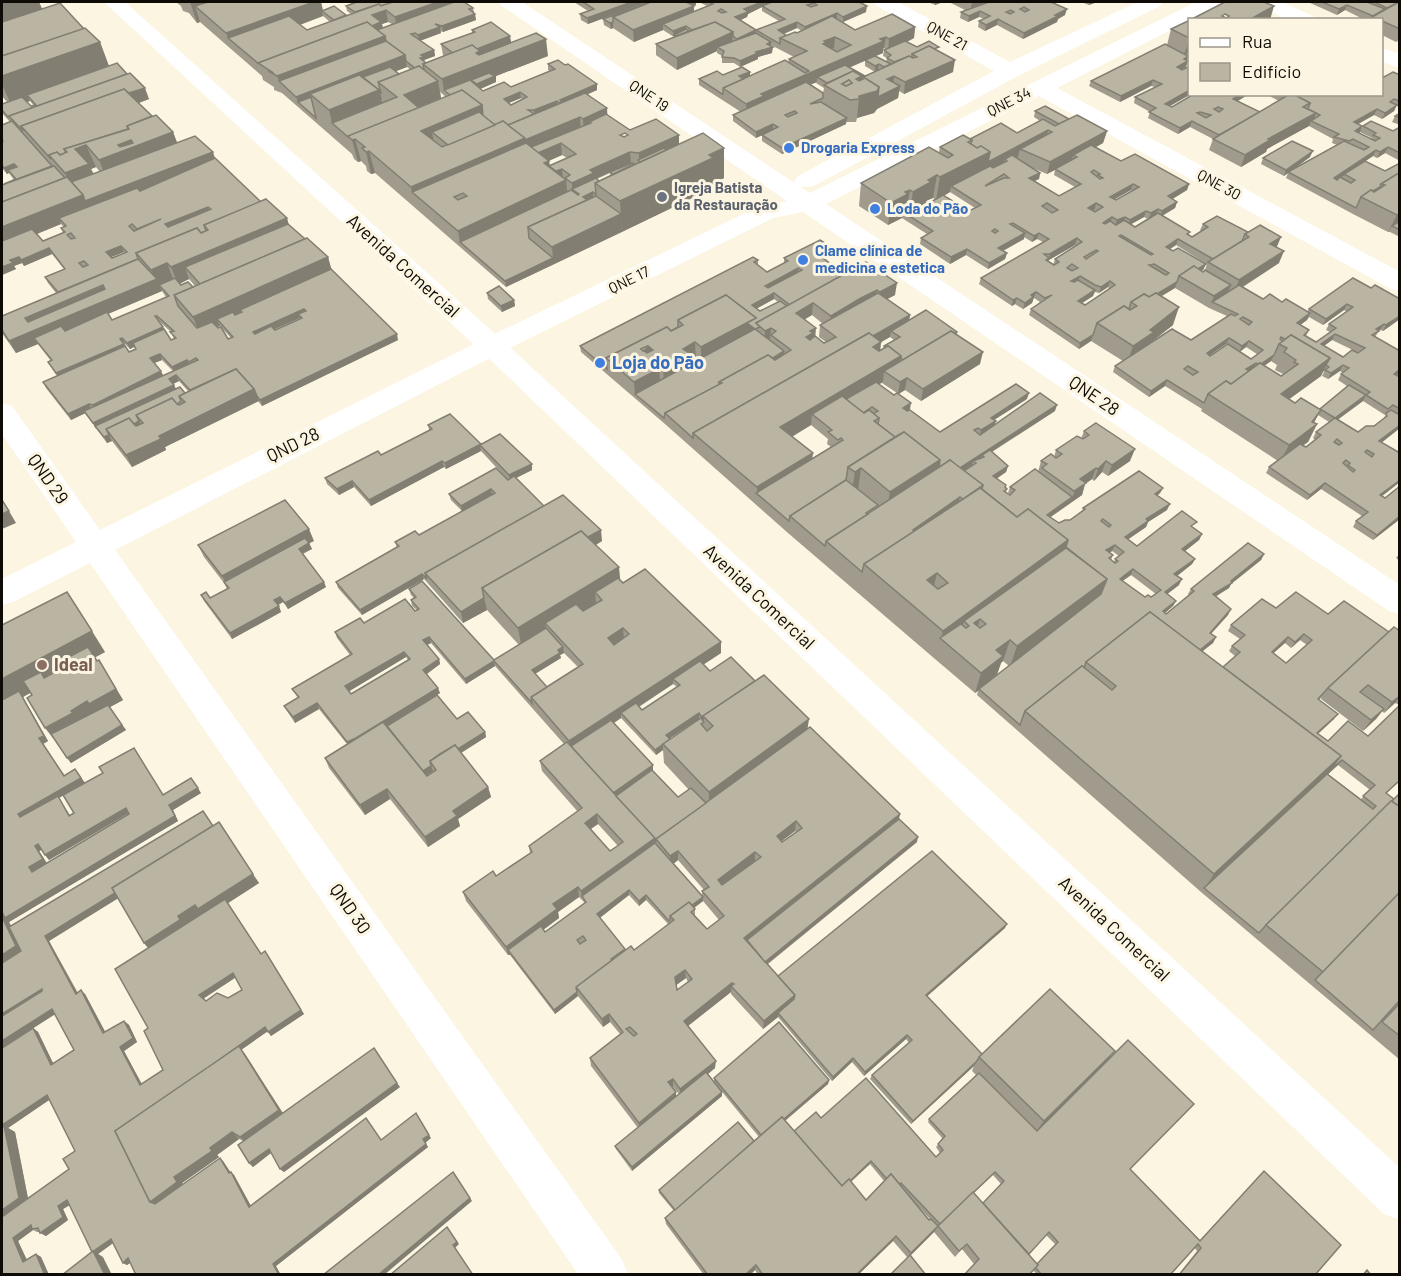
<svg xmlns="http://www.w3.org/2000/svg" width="1401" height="1276" font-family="Barlow,sans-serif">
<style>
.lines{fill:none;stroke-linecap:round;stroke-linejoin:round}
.minor{fill:#fff;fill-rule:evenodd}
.secondary{fill:#fff;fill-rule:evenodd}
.wall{fill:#a09b8c;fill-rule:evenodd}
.shaded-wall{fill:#827e72}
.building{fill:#bab4a3;stroke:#827e72;stroke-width:1.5;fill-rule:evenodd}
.shop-dot{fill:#3f7fe0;stroke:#fbf5e2;stroke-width:2}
.worship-dot{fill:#6b7280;stroke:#fbf5e2;stroke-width:2}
.education-dot{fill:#8d6e63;stroke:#fbf5e2;stroke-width:2}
.labels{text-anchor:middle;stroke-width:6;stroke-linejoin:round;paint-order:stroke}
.far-street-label{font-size:15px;fill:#0e0b06;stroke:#fbf5e2}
.far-shop-label{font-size:15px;font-weight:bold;fill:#366cbe;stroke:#fbf5e2;text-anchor:start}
.far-worship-label{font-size:15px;font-weight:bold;fill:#5b616d;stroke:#fbf5e2;text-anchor:start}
.street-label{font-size:18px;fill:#0e0b06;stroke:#fbf5e2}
.shop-label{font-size:18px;font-weight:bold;fill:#366cbe;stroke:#fbf5e2;text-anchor:start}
.education-label{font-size:18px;font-weight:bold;fill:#785e54;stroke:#fbf5e2;text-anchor:start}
</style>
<rect width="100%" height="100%" fill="#fbf5e2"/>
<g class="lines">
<!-- minor -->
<g class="minor">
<polygon points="499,2 522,2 796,184 794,181 798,176 994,71 877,6 874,2 898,2 1010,62 1138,2 1163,2 1160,6 1018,76 814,186 801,187 810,193 1196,2 1221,2 1218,6 1057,88 1400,272 1400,291 1391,289 1039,96 826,204 1400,585 1400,614 1389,611 803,212 773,218 502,352 115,550 621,1258 628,1274 578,1274 90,563 13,602 2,605 2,579 76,542 2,434 2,403 12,406 100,530 482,340 756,208 787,201 502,6"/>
<polygon points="1256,2 1282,2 1313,16 1316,20 1288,20 1259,6"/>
<polygon points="1382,48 1400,54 1400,68 1382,62"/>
</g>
<!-- secondary -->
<polygon class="secondary" points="104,2 125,2 502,340 1400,1168 1400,1220 1384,1214 482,352"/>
</g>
<!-- wall -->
<g class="wall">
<path d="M 2,2 L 39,2 L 42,9 L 84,29 L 100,42 L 109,66 L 149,99 L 139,103 L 152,116 L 173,132 L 177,142 L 215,158 L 261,202 L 328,257 L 331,269 L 398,340 L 262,406 L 258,401 L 165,447 L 166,450 L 132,467 L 112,441 L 107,443 L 85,413 L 71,420 L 46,388 L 43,382 L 57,376 L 48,362 L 51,361 L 38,344 L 16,353 L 2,333 L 2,316 L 56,293 L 48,283 L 45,277 L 64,269 L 52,254 L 24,266 L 22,263 L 14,266 L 16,269 L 2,275 L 14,180 L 9,173 L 7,174 L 2,168 L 2,125 L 10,122 L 2,113 L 2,104 L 7,102 L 2,96 ZM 30,101 L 34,106 L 31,106 L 27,102 ZM 96,167 L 100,172 L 94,174 L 91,169 ZM 61,224 L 64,227 L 61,228 L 63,233 L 43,241 L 37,234 ZM 124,252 L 125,253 L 112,258 L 111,257 ZM 189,279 L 195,286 L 193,287 L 181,285 L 180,284 ZM 162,291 L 166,297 L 112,320 L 108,314 ZM 300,318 L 300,319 L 275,330 L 274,329 ZM 159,322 L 160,322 L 171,332 L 174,339 L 171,340 ZM 220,326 L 231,338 L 228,339 L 217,327 ZM 124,344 L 125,344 L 130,349 L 134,347 L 135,349 L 129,352 ZM 162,360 L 173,371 L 163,376 L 154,363 ZM 179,381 L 188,391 L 185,393 L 176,389 L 173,384 Z"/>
<path d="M 176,2 L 321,2 L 323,10 L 346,15 L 351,14 L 347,11 L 346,6 L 352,3 L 349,2 L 464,2 L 473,8 L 476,20 L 443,32 L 440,31 L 441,33 L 420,41 L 434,50 L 435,56 L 424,60 L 426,63 L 444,56 L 443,55 L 441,44 L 472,33 L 472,30 L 548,56 L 496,76 L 496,82 L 480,89 L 483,91 L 511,87 L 550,71 L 548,70 L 548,64 L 597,90 L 588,94 L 608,115 L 630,130 L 679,144 L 724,178 L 713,184 L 713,188 L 506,287 L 375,173 L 371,174 L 367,171 L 366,166 L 361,161 L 358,162 L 354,159 L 352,154 L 282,93 L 274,90 L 274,87 L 263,80 L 262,76 L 200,22 L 197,23 L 189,13 L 183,11 L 181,6 ZM 323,16 L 330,22 L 307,30 L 300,25 ZM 388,22 L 392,24 L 383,28 L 382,24 ZM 407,67 L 411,70 L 399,74 L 396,71 ZM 440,92 L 446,97 L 418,107 L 441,98 ZM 521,98 L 522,99 L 511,105 L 509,103 ZM 625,133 L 628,135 L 624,137 L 620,135 ZM 562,155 L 567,158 L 550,166 L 549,161 ZM 610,173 L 610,175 L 599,181 L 597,179 Z"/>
<polygon points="574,2 647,2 588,24 581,20 580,14 588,11"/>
<path d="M 699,2 L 859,2 L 866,12 L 843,22 L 855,30 L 915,27 L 914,38 L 907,42 L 917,47 L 939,51 L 953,72 L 904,94 L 899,91 L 898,98 L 877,109 L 874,113 L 857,118 L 856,122 L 846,122 L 846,124 L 782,154 L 762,141 L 762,135 L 756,138 L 733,121 L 733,115 L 741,112 L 699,85 L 699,79 L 723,75 L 750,72 L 750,76 L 788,63 L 789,59 L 794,57 L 771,45 L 772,53 L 758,57 L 758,59 L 740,67 L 734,63 L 722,63 L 722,56 L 717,53 L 717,51 L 677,70 L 656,55 L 656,44 L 674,37 L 663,30 L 634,42 L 613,28 L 611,29 L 604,25 L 603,19 L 696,5 L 694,6 L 694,12 L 707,6 ZM 762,7 L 762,11 L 779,21 L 756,30 L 740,20 L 747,17 L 748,14 ZM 797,28 L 802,31 L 797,33 L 787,35 L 784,34 ZM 884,48 L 886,49 L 884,50 L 883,56 L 887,58 L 886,62 L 875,56 L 883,53 L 883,49 ZM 865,60 L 865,66 L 875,72 L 865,76 L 850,67 ZM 817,82 L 816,83 L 824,88 L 823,93 L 810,84 Z"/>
<polygon points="928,2 943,2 935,5"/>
<polygon points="949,2 1051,2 1065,15 1058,19 1057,22 1023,39 997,25 985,31 978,27 979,21 984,19 979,17 968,22 960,18 961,12 965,10"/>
<polygon points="1081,2 1097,2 1089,5"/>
<polygon points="1308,2 1400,2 1400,40 1396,42 1382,35 1382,20 1365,20 1345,10 1337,15"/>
<path d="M 1190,20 L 1190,57 L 1188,57 L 1186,67 L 1182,70 L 1190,94 L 1191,94 L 1170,106 L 1172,107 L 1194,94 L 1249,94 L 1238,101 L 1260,112 L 1279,101 L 1266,94 L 1382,94 L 1384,77 L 1400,75 L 1400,107 L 1396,106 L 1394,111 L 1382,119 L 1374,115 L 1358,124 L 1362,126 L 1393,131 L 1400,127 L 1400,161 L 1385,153 L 1377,158 L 1373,156 L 1364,162 L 1385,171 L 1400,163 L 1400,237 L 1390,232 L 1388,232 L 1353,214 L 1286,178 L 1288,173 L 1284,176 L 1261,164 L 1263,158 L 1310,157 L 1291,171 L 1337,145 L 1332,143 L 1333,139 L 1309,126 L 1267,149 L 1266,152 L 1241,167 L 1209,150 L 1213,139 L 1190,127 L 1178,134 L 1148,118 L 1150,112 L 1134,103 L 1135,97 L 1155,87 L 1151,86 L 1120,102 L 1089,86 L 1091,81 L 1167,45 L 1171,29 ZM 1360,132 L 1372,138 L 1371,139 L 1359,133 Z"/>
<path d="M 1035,111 L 1069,119 L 1107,131 L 1103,143 L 1096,147 L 1121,161 L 1189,184 L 1187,190 L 1172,199 L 1177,202 L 1175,208 L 1162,216 L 1189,235 L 1192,237 L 1201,231 L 1200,230 L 1203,224 L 1217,216 L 1277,247 L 1279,263 L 1243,287 L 1263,299 L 1282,302 L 1307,312 L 1309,309 L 1371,288 L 1400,299 L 1400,319 L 1383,331 L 1380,330 L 1379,331 L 1375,337 L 1400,351 L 1400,373 L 1396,375 L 1400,377 L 1400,428 L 1382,442 L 1382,496 L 1385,498 L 1400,486 L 1400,519 L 1373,540 L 1353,527 L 1356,521 L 1362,516 L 1321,489 L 1307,500 L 1266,473 L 1269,467 L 1278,461 L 1201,411 L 1202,409 L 1165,386 L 1149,397 L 1113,372 L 1115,366 L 1123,361 L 1091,341 L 1079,349 L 1029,315 L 1031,309 L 1040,302 L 1034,298 L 1033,299 L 1032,303 L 1023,309 L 1015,304 L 1012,306 L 979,284 L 981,278 L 1043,242 L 1037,239 L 1032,242 L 1024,237 L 1024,239 L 1003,251 L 1007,253 L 1005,259 L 988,269 L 966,255 L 950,264 L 920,244 L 921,238 L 927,234 L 902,218 L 888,225 L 859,206 L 861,183 L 939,152 L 940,147 L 970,139 L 1017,133 L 1040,121 L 1034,117 ZM 1030,167 L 1047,174 L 1055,170 L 1054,175 L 1075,187 L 1059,196 L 1034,181 L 1039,179 L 1040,173 ZM 1131,190 L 1132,191 L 1116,200 L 1114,199 ZM 950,192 L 975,208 L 969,211 L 944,196 ZM 933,198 L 935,199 L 928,203 L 928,200 ZM 1144,217 L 1148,219 L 1135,227 L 1131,224 ZM 1075,245 L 1076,245 L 1055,259 L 1053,265 L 1048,262 L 1049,260 ZM 1176,245 L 1207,264 L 1205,270 L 1203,272 L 1201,271 L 1203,270 L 1206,264 L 1170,249 ZM 1108,287 L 1109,288 L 1085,305 L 1082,303 L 1093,296 L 1095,292 L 1099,293 ZM 1175,288 L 1209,308 L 1227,316 L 1191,340 L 1149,344 L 1173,325 L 1161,296 ZM 1344,310 L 1347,312 L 1329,324 L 1326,330 L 1330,332 L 1316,342 L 1306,336 L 1309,330 L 1300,325 L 1307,320 L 1309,317 L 1323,325 ZM 1332,340 L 1359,353 L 1343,357 L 1324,346 ZM 1226,344 L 1227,345 L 1210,355 ZM 1246,347 L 1257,354 L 1251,359 L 1240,352 ZM 1271,361 L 1277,365 L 1275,370 L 1283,374 L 1281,376 L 1264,366 ZM 1323,371 L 1324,372 L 1322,376 L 1328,379 L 1340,371 L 1343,373 L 1341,374 L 1338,380 L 1347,386 L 1320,410 L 1295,403 L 1289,399 L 1321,376 ZM 1363,401 L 1385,415 L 1386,414 L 1383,420 L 1374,426 L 1358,432 L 1338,419 ZM 1318,415 L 1329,422 L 1316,432 L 1313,438 L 1315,440 L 1306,447 L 1303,445 L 1308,442 L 1317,424 L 1314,423 Z"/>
<polygon points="1400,113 1400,125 1392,122 1395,116"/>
<path d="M 834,255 L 825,260 L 845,274 L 895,295 L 887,299 L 910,315 L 909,320 L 957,332 L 957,334 L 980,364 L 921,401 L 905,390 L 899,394 L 910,409 L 910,410 L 940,432 L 1027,399 L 994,420 L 995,424 L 1055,411 L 992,452 L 1008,466 L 1006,472 L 997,478 L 1007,489 L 1006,492 L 1010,495 L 1010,494 L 1008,493 L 1010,487 L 1038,472 L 1041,461 L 1054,457 L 1056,450 L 1081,439 L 1084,431 L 1130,461 L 1108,476 L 1102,472 L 1094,481 L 1092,479 L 1085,484 L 1082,495 L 1050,517 L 1059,523 L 1070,520 L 1082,512 L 1083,508 L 1163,488 L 1160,493 L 1157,496 L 1167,510 L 1148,522 L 1146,527 L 1128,539 L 1137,546 L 1193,528 L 1202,534 L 1199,540 L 1185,551 L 1195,559 L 1192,564 L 1177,576 L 1179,585 L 1167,594 L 1176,601 L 1173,606 L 1165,613 L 1166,614 L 1189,595 L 1188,594 L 1191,589 L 1264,554 L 1261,560 L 1231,584 L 1229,588 L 1216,596 L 1228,615 L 1211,634 L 1216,637 L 1213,643 L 1202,651 L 1223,667 L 1235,656 L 1229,651 L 1232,646 L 1240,639 L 1228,631 L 1231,625 L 1276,608 L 1328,614 L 1389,632 L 1400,631 L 1400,705 L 1395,703 L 1384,713 L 1382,711 L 1376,719 L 1363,731 L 1321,699 L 1322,697 L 1319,700 L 1334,719 L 1318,734 L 1328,741 L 1368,736 L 1400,705 L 1400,784 L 1398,783 L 1386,793 L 1394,799 L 1400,793 L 1400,1060 L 1201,892 L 977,695 L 978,691 L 975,693 L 935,659 L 788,533 L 665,424 L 581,352 L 580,346 L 758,260 L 758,265 L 767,272 L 784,263 L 784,258 ZM 774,299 L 778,302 L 760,311 L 756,309 ZM 812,315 L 823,324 L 820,325 L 819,337 L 826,342 L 824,343 L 815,337 L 805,319 ZM 890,337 L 894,340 L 884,346 L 883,349 L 880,351 L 881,342 ZM 883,382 L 882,383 L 897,393 L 894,395 L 879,384 ZM 811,425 L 828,439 L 827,444 L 831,447 L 812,459 L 792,437 ZM 1112,551 L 1119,556 L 1115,559 L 1114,562 L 1111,560 L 1113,555 L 1109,553 ZM 1131,575 L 1156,594 L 1151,597 L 1145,597 L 1122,581 ZM 1300,640 L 1307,645 L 1286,663 L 1273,653 L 1285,643 L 1291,648 ZM 1003,661 L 1009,666 L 997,675 L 1001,663 ZM 1338,765 L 1370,790 L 1361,799 L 1328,774 Z"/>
<polygon points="487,293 514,300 515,306 502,312 488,299"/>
<path d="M 428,425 L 481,444 L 532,470 L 516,478 L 544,506 L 602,541 L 596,545 L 620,580 L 721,642 L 721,653 L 703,665 L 710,671 L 807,729 L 899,819 L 917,842 L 768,964 L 778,976 L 1005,928 L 927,996 L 982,1054 L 1107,1061 L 1130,1169 L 1200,1240 L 1260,1175 L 1264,1171 L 1315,1275 L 1178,1275 L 1197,1251 L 1194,1247 L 1170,1275 L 1037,1275 L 1033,1270 L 974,1264 L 962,1249 L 955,1257 L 934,1232 L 910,1256 L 907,1257 L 893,1241 L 858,1275 L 758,1275 L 755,1270 L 750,1275 L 704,1275 L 666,1224 L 665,1218 L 674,1211 L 659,1193 L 659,1190 L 754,1141 L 759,1137 L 714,1082 L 714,1078 L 829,1080 L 828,1084 L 785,1121 L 794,1131 L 821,1118 L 936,1157 L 940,1153 L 936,1147 L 943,1139 L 928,1122 L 929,1119 L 976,1075 L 972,1071 L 974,1066 L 911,1124 L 870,1079 L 872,1075 L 909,1043 L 906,1039 L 864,1076 L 852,1062 L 832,1081 L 778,1017 L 763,1029 L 731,994 L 731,992 L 688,1026 L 715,1068 L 708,1074 L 722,1096 L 632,1171 L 616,1149 L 615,1146 L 638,1128 L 591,1066 L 590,1058 L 620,1034 L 610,1022 L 603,1027 L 578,996 L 555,1014 L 510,955 L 508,955 L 466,901 L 463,892 L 496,876 L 530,853 L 529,846 L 578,812 L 542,771 L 540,761 L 564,744 L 495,666 L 466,684 L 431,643 L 427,645 L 439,659 L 440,664 L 427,674 L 440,693 L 386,726 L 457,719 L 485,732 L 486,737 L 461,753 L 488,787 L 491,797 L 458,819 L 460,826 L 428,847 L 390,799 L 365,815 L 329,768 L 325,758 L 347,744 L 319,709 L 295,723 L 287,711 L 284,706 L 298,698 L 292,689 L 350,655 L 337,638 L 335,632 L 364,623 L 417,610 L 412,606 L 411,600 L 414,598 L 411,595 L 409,589 L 494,660 L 519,645 L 487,610 L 463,623 L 424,579 L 362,615 L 338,588 L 336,582 L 397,548 L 395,542 L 419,535 L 462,511 L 451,500 L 449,494 L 508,480 L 481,451 L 446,469 L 444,467 L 371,506 L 354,487 L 339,495 L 327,484 L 325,478 L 381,455 L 429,430 ZM 564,653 L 578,667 L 547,687 L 535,674 L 561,658 L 560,655 ZM 406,657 L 408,660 L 351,694 L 349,691 ZM 673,684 L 677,687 L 642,710 L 639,707 ZM 621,718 L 656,755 L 663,750 L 664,763 L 689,790 L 678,797 L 653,771 L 653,770 L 614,723 ZM 699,719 L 670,739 L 670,738 ZM 598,824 L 618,846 L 610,851 L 591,829 ZM 795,831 L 796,832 L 782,842 L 782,841 ZM 678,860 L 704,890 L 702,891 L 702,896 L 673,864 ZM 629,895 L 639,906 L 646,900 L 668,924 L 634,950 L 625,950 L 600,918 ZM 579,897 L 585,903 L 545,932 L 543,930 L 559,918 L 558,912 ZM 703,901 L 719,920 L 707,929 L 695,916 L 695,909 L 694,908 ZM 686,978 L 688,982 L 677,990 L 676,985 ZM 672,1087 L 673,1087 L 679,1094 L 676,1096 ZM 870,1164 L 884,1181 L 866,1200 L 851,1182 ZM 993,1175 L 1001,1184 L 983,1203 L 974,1193 ZM 914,1202 L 930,1219 L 929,1220 ZM 1046,1235 L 1056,1245 L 1037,1264 L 1029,1254 Z"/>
<polygon points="314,541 309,543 312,549 303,554 326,587 288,609 283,602 278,605 281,612 232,639 204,601 201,595 210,598 227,589 224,583 204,557 198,545"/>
<polygon points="1400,553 1400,561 1396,558"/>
<path d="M 2,625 L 105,652 L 95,657 L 97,661 L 99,660 L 123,700 L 110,707 L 126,730 L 71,763 L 54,738 L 53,738 L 30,692 L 23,697 L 48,741 L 43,744 L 65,776 L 75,769 L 85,783 L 163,794 L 201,793 L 173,810 L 178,821 L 9,922 L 11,926 L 213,826 L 259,883 L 228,903 L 261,954 L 304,1014 L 271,1036 L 268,1031 L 241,1050 L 245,1054 L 283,1113 L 400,1087 L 284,1172 L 280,1169 L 271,1153 L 253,1167 L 249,1163 L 243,1141 L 239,1139 L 217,1155 L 219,1157 L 182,1183 L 183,1184 L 223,1161 L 230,1172 L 234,1175 L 251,1206 L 381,1140 L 431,1138 L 425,1143 L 428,1147 L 276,1266 L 130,1263 L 127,1265 L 123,1263 L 113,1243 L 98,1254 L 103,1257 L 92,1252 L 69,1205 L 63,1209 L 68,1220 L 46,1236 L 40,1232 L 37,1232 L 33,1230 L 18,1241 L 27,1260 L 36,1254 L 41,1257 L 49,1275 L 2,1275 L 2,1048 L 33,1028 L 38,1032 L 53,1064 L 74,1050 L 55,1014 L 2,1048 ZM 63,795 L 74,813 L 70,815 L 59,798 ZM 129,813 L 129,814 L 47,863 L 39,851 L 42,850 L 49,860 ZM 118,898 L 144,943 L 148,948 L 148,1028 L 163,1070 L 142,1084 L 124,1051 L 137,1042 L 129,1025 L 124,1021 L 105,1032 L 85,994 L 78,993 L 49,941 ZM 235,978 L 242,990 L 228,998 L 206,1001 L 204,998 ZM 49,1100 L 75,1151 L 69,1169 L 28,1198 L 15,1132 L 8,1128 Z"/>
</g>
<!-- shaded-wall -->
<g class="shaded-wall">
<polygon points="2,2 39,2 47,20 2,35"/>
<polygon points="190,2 261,2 195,6 200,22 197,23"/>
<polygon points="314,2 321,2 323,12 322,11 323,16 239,47 228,38 226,33"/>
<polygon points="438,2 456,2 397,29 395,17"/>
<polygon points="632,2 647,2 588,24 587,18"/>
<polygon points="682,2 696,2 696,5 682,10"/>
<polygon points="762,2 775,2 762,6 762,7 748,14 747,17 735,23 735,17 744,9"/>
<polygon points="935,2 943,2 935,5"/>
<polygon points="972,2 988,2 970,13"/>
<polygon points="1090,2 1097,2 1089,5"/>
<polygon points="1347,5 1345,10 1337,15 1339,9"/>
<polygon points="694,6 694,17 663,24 663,30 634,42 633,30"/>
<polygon points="867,6 866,12 843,22 843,17"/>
<polygon points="1274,6 1270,20 1249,20"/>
<polygon points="1067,9 1065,15 1058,19 1057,22 1023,39 1024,33 1055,15"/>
<polygon points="386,10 388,22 382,24 384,34 274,75 360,16"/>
<polygon points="980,11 979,17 968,22 969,16"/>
<polygon points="837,13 837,19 805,33 805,27"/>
<polygon points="475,14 476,20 443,32 442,26"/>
<polygon points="998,19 997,25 985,31 986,25"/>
<polygon points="613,22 613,28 611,29 610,23"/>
<polygon points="797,22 797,28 778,36 778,30"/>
<polygon points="686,26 686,32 674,35 674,37 673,31"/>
<polygon points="440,27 441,33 419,41 418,35"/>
<polygon points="915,27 914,38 888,51 889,39"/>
<polygon points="756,30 756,36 737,44 737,39"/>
<polygon points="733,32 732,44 717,47 717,51 677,70 677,58"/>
<polygon points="385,36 389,53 279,81 277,76"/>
<polygon points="510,36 512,47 546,39 548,56 496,76 496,82 478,90 477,84 471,80 472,86 444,90 445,96 442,79 476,49"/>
<polygon points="835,37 834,48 825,52 823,44 824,41"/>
<polygon points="886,37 884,48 883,49 883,53 821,80 817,77 817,82 763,105 746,115 746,104 761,94"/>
<polygon points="1190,38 1190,46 1187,53 1184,55"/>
<polygon points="100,42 111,72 27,95 30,101 12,107 2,84 2,72"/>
<polygon points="771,42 771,48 773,47 772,53 758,57 758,59 740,67 740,61 756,52 767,44"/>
<polygon points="434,50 435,56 424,60 425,63 422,64 421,55"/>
<polygon points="405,55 407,67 318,101 310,94 312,103 298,102 296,97"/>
<polygon points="1188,56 1186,62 1188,61 1186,67 1175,73 1177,67 1184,59"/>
<polygon points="955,60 953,72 904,94 905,82"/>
<polygon points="879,64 878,70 875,72 875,66"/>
<polygon points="750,72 750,78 739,82 739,76"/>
<polygon points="862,76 879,87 900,86 898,98 877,109 874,113 857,118 859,99 856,79"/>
<polygon points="894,76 893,87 887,79"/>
<polygon points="1153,80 1151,86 1120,102 1121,96"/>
<polygon points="438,81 441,98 407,112 404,95"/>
<polygon points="597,84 597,90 561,106 560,100"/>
<polygon points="145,88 149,99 35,141 25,131"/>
<polygon points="379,90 382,99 381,99 386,120 332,123 329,110"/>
<polygon points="1190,90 1190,94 1191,94 1163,110 1165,104"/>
<polygon points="520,92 521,98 504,105 504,99"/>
<polygon points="1241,94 1249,94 1231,105 1233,99"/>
<polygon points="557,101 558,107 535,116 534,110"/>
<polygon points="482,105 485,127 446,144 432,132 435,149 425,153 421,131 425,129 369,151 375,173 371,174 365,147 355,139 361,161 358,162 352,140 423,111 426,128"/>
<polygon points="1397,105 1394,111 1382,119 1385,113"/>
<polygon points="607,108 608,125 591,123 589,122 590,134 584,136 583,119"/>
<polygon points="1377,109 1374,115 1351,128 1354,122"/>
<polygon points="1316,113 1313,122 1311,121 1309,126 1267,149 1266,152 1241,167 1245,155 1268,139"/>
<polygon points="580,117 581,134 561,143 562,155 536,166 412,192 411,187 525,138"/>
<polygon points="847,118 846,124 782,154 782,148"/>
<polygon points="1192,121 1190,127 1178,134 1180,128"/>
<polygon points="773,124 773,130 756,138 756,132"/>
<polygon points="1362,126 1360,132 1352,137 1355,131"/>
<polygon points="1048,130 1046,142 1020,149 1018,157 1006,163 1007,161 1005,159 1004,164 951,186 950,192 936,200 940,177 990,152"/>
<polygon points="1107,131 1103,143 1076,158 1077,157 1073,155 1072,161 1047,174 1050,162"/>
<polygon points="173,132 181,154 108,182 99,160 87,146"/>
<polygon points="679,135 679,147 639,161 639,153"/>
<polygon points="86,145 96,167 91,169 99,186 75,195 65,173 75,149"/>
<polygon points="1388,147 1385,153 1377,158 1380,152"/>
<polygon points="724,148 724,178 713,184 713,188 622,232 620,201"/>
<polygon points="1376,150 1373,156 1331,184 1334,178"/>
<polygon points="1313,151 1310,157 1284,176 1286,170"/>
<polygon points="213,152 217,164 59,218 61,224 2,248 2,227 83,195"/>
<polygon points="630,152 631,163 572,189 572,183 590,170"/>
<polygon points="549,161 551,178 544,163"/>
<polygon points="14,164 17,170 8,170 9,173 7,174 4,168"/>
<polygon points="562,169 563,181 557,183 556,171"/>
<polygon points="1040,173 1039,179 1028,184 1029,178"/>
<polygon points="937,175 933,198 928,200 927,205 909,214 913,192 928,180"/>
<polygon points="566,180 568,198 460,242 461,248 458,231"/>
<polygon points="1133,184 1131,190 1108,203 1110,197"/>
<polygon points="1189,184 1187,190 1166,203 1168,196"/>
<polygon points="910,190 906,212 903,212 902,218 888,225 891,203"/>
<polygon points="593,192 593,198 583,203 583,197"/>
<polygon points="1177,202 1175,208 1160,217 1162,211"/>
<polygon points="1096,203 1095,209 1086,214 1088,208"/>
<polygon points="208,207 210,213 168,230 165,224"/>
<polygon points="1158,209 1156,215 1149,219 1151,213"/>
<polygon points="1146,211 1144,217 1128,226 1130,220"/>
<polygon points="1400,213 1400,225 1392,226 1388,232 1397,215"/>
<polygon points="621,214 622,232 506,287 505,281 553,258 552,247"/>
<polygon points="1112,217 1110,224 1101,229 1103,223"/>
<polygon points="1125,217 1123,223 1115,226 1117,220"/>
<polygon points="287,218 292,236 185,267 189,279 178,284 171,267"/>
<polygon points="1025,233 1024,239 997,254 998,248"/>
<polygon points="1039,233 1037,239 1032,242 1034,236"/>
<polygon points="1281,237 1276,249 1270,244"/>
<polygon points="1077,238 1075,245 1049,260 1048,264 1046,260 1049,258 1050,254"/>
<polygon points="1178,239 1176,245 1164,253 1166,247"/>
<polygon points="121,246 124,252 109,258 106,252"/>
<polygon points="49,248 52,254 24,266 21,260"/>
<polygon points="834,249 834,255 820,262 820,256"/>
<polygon points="967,249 966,255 950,264 951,257"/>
<polygon points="1284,251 1279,263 1234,292 1239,280"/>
<polygon points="1007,253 1005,259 988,269 989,263"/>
<polygon points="19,257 22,263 14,266 16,269 2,275 2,267 10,260"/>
<polygon points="328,257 333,275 242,312 240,310 242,316 217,319 220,326 200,334 193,317"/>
<polygon points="167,263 174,281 159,285 162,291 39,343 34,338 38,344 16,353 9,341 155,280 151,270"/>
<polygon points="1206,264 1203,270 1187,280 1183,278"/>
<polygon points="798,268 798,274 765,292 765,286"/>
<polygon points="1080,276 1078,282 1070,287 1071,281"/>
<polygon points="1110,281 1108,287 1099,293 1101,287"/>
<polygon points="1177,282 1175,288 1134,313 1136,307"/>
<polygon points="897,283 895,295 878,304 880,292"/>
<polygon points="1231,285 1226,297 1212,302 1214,296"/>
<polygon points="103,286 108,297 32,330 25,318"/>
<polygon points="877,290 875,302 830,328 831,316 861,298"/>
<polygon points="1095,290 1093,296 1076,307 1078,301"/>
<polygon points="1036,292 1032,303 1023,309 1025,303 1031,295"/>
<polygon points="774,293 774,299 752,311 752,305"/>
<polygon points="1017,298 1015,304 1012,306 1013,300"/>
<polygon points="514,300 515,306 502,312 501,306"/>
<polygon points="813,303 812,315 795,325 796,313"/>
<polygon points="1347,304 1344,310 1323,325 1326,319"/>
<polygon points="1179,307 1173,325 1150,343 1147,349 1127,364 1133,346 1150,330"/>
<polygon points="304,309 306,315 298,314 300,318 255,338 253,332"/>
<polygon points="1310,313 1307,320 1295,329 1297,323"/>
<polygon points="910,315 908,327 891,331 890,337 876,345 881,342 879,359 697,436"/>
<polygon points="1400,316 1400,319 1383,331 1386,325"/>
<polygon points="756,318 755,335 701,365 701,347"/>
<polygon points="1384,324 1380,330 1373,335 1376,329"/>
<polygon points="163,327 166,333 133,343 134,347 130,349 127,343"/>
<polygon points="771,328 770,339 765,342 765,331"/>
<polygon points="816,328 815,340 812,345 806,337 810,331"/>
<polygon points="678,332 678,338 619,369 615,365"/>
<polygon points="397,334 398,340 262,406 260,400"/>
<polygon points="1335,334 1332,340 1318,350 1321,344"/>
<polygon points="1093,335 1091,341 1079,349 1080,343"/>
<polygon points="122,338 127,350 59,379 56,373"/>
<polygon points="1229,338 1226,344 1204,359 1207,353"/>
<polygon points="1249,341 1246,347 1239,352 1242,346"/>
<polygon points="695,342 696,360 689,364 689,371 664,384 663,367 683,349"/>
<polygon points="784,351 784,357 722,386"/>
<polygon points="983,352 980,364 921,401 923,389"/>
<polygon points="160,354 162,360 152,364 150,358"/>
<polygon points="1274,355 1271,361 1257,371 1260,365"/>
<polygon points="901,356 898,373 884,371 883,382 850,402 812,414 811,425 779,444 780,427"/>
<polygon points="1330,358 1321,376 1273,411 1281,394"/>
<polygon points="187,360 190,366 174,373 172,367"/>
<polygon points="659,363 660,380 635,394 634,382 653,367"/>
<polygon points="1256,363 1253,369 1244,375 1246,369"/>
<polygon points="1343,365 1340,371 1328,379 1331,373"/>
<polygon points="1400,369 1400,373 1390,380 1394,374"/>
<polygon points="161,371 164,377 96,411 93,405"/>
<polygon points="176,375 179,381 171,385 169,379"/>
<polygon points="907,378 905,390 898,394 900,382"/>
<polygon points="1167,380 1165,386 1149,397 1151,391"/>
<polygon points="174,385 177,391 95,426 97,428 96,429 93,423"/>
<polygon points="254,389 259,401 165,447 166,450 132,467 126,455 159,436"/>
<polygon points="1029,393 1027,399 989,423 991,418"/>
<polygon points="1366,395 1363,401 1332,424 1335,418"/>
<polygon points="911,403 910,409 902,414 903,408"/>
<polygon points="89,404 92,410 71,420 68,414"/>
<polygon points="1057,405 1055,411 983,457 982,455 981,459 973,461 972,465 945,482 947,476"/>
<polygon points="1321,410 1310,429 1317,424 1308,442 1280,462 1289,445 1312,422"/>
<polygon points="139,421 142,427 110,435"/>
<polygon points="996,421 994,427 980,436 981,430"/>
<polygon points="1400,425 1400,428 1376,447 1379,441"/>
<polygon points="109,435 112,441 107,443 104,437"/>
<polygon points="480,445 481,451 446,469 445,463"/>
<polygon points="1135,449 1130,461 1108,476 1112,465"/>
<polygon points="813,453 811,470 757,493 757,487"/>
<polygon points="940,460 934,490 885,522 890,492"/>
<polygon points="442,461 444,467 371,506 369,500"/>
<polygon points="1106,461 1102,472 1094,481 1098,469"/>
<polygon points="532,464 532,470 510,481 509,475"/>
<polygon points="1008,466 1006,472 992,482 993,476"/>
<polygon points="861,468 857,498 850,502 855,472"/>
<polygon points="1096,468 1092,479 1085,484 1082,495 1045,521 1047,515 1072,498 1080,479"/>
<polygon points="1400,480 1400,482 1376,501 1380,495"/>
<polygon points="352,481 354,487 339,495 337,489"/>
<polygon points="1325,483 1321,489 1307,500 1310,495"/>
<polygon points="1163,488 1160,493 1152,500 1155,494"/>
<polygon points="491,489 492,495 462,512 461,506"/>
<polygon points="960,497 955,519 916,546 913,530"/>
<polygon points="1170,504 1167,510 1148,522 1146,527 1123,543 1125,537 1146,519"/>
<polygon points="9,511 16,523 2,529 2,514"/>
<polygon points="1400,516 1400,519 1373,540 1377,535"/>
<polygon points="309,529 314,541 303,546 309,543 312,549 228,587 222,576"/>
<polygon points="601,530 602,541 496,604 489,596"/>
<polygon points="1202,534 1199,540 1180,555 1182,549"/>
<polygon points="1068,540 1058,569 980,619 974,639 969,626 964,621 958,642 941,638 943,631"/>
<polygon points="1115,545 1112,551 1104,556 1106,550"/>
<polygon points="1264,554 1261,560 1231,584 1229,588 1210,600 1213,594 1231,581"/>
<polygon points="1195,559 1192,564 1172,580 1174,574"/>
<polygon points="619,567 621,588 595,592 596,603 552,631 545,623 547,634 522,649 518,628"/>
<polygon points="1133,569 1131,575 1117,585 1120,579"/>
<polygon points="937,573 930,602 927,580"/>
<polygon points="422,574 424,579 362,615 360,610"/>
<polygon points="1107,579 1098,600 1010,667 1017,646"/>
<polygon points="1182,579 1179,585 1162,598 1165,592"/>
<polygon points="324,582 326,587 288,609 285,603"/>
<polygon points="280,597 283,602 276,606 274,600"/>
<polygon points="484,598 487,610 463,623 461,612"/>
<polygon points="1176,601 1173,606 1160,617 1163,611"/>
<polygon points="279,606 281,612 232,639 230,633"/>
<polygon points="1231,609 1228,615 1207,638 1210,633"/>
<polygon points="623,628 624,639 609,649 608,638"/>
<polygon points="92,631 105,652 23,697 48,741 43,744 68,781 2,708 2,679"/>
<polygon points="1304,634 1300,640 1291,648 1295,642"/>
<polygon points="429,637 431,643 425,646 423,640"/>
<polygon points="1216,637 1213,643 1184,666 1187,660"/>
<polygon points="1288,637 1285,643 1268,658 1272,652"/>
<polygon points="1010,640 1003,661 1001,663 996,677 975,693 981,673 996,650"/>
<polygon points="721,642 721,653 676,682 673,679 673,684 624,716 621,713 621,718 571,751 570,749 569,741"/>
<polygon points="563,647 564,653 560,655 561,658 533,675 532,670"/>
<polygon points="404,652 406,657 348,692 345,686"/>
<polygon points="439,659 440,664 425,675 423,670"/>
<polygon points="99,660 123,700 53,738 45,728 71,711"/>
<polygon points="494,661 495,666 466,684 465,679"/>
<polygon points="438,688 440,693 358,744 349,747 347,742"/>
<polygon points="1400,696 1395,703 1384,713 1392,702"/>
<polygon points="317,703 319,709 295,723 293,717"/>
<polygon points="1384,709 1376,719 1363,731 1371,720"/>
<polygon points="699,713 699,719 667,740 666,735"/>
<polygon points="1338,714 1334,719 1313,738 1317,733"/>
<polygon points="809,719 806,739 709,811 709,792"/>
<polygon points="122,725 126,730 71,763 67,758"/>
<polygon points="485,732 486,737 456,756 455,751"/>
<polygon points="663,745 663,750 656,755 655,750"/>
<polygon points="1341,756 1342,760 1338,765 1205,888 1214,874"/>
<polygon points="653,765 653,770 611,800 610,795"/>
<polygon points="431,766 433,771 422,778 421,773"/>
<polygon points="75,769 85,783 59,798 73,821 69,816 22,819 18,814"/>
<polygon points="488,787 491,797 458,819 460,826 428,847 425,837 453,811"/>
<polygon points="198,788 201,793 173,810 178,821 9,922 26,955 2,970 2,908"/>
<polygon points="387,789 390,799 365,815 360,805"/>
<polygon points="126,808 129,813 49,860 45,855"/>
<polygon points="597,814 598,824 586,832 585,823"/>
<polygon points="900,814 898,824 746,945 744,938"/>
<polygon points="796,821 795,831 776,845 777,836"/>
<polygon points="216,831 219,836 49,941 80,998 76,994 45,936"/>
<polygon points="918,837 917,842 762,968 763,964"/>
<polygon points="655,838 655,848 582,896 581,891"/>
<polygon points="38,844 43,849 39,851 47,864 32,872 29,867 35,846"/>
<polygon points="678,851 678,860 671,866 670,856"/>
<polygon points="755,852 755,861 718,890 718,880"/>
<polygon points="253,874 259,883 152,952 144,943 178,916 195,905"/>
<polygon points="578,887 579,897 558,912 559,918 511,954 508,950 510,955 508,955 506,947 553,904"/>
<polygon points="629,890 629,895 598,919 597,914"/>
<polygon points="646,895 646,900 639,906 639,901"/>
<polygon points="703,897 703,901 674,923 673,919"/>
<polygon points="1007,924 1005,928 924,999 926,995"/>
<polygon points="265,951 304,1014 271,1036 268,1032"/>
<polygon points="685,970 686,978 675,986 675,977"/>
<polygon points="233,973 236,977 203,999 199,995"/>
<polygon points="732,983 731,992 684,1029 684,1021"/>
<polygon points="42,989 46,993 2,1021 2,1014"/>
<polygon points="81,990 85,994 108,1037 103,1033"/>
<polygon points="577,992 578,996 555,1014 554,1010"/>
<polygon points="795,995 793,1004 778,1013 778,1017 763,1029 764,1021"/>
<polygon points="52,1009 57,1013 2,1048 2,1041"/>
<polygon points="609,1014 610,1022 603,1027 602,1019"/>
<polygon points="124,1021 129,1025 137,1042 124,1051 144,1089 140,1085 120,1047"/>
<polygon points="265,1027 268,1031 241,1050 245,1054 285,1117 247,1144 240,1137 241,1050 174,1177 210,1148 232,1132 239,1139 217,1155 219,1157 182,1183 185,1188 159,1207 150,1202 208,1066"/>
<polygon points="33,1028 38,1032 56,1069 51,1065"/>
<polygon points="907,1035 906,1039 864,1076 865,1072"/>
<polygon points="1115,1051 1103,1066 1034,1134 1044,1121"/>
<polygon points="853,1058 852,1062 832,1081 833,1077"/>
<polygon points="716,1061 715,1068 680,1097 680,1089"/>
<polygon points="976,1062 974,1066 911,1124 913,1121"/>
<polygon points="673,1079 673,1087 669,1089 668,1082"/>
<polygon points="829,1080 828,1084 762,1140 762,1137"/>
<polygon points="397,1083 400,1087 284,1172 280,1169"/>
<polygon points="676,1092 676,1100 639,1130 639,1123"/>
<polygon points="722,1092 722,1096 632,1171 632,1167"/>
<polygon points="47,1095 52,1098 8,1128 15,1132 29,1204 2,1224 2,1125"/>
<polygon points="429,1135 431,1138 425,1143 423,1139"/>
<polygon points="426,1144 428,1147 276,1266 281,1275 279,1275 273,1264"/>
<polygon points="269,1149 272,1152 253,1167 249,1163"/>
<polygon points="220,1158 223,1161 233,1176 229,1173"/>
<polygon points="871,1161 870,1164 839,1192 840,1189"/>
<polygon points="231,1172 234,1175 253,1210 249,1207"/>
<polygon points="470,1198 472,1201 384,1275 378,1275"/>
<polygon points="67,1200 72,1204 63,1209 68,1220 46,1236 40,1233 58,1206"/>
<polygon points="31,1225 32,1229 33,1230 18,1241 29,1265 23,1262 13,1238"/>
<polygon points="938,1226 934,1232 908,1258 911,1253"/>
<polygon points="447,1227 459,1244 455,1248 453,1245"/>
<polygon points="896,1236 893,1241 858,1275 856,1275"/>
<polygon points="111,1239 116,1241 98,1254 103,1257 112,1275 105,1275 92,1253"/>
<polygon points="36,1254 41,1257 49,1275 41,1275"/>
<polygon points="128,1258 133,1261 127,1265 123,1263"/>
<polygon points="756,1265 755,1270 750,1275 745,1275"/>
</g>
<!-- building -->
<g class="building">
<polygon points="208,2 314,2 226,33 195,6"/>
<polygon points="357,2 393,2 381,6 379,4 355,12 346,6"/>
<polygon points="393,2 438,2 395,17 386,10 372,15 381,22 372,26 367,22 258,63 259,64 228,38 289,16 307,30 379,4 381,6"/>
<polygon points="454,2 464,2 473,8 469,9 475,14 442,26 435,24 440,27 418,35 415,33 411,34 434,50 421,55 424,57 420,58 426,63 423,64 424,70 419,66 415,68 406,61 405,55 386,41 385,36 377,30"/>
<polygon points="583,2 632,2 587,18 580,14 594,9"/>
<polygon points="649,2 651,2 613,17 613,22 610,23 603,19"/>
<polygon points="651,2 686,2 694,6 633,30 613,17"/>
<path d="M 709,2 L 762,2 L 744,9 L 748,12 L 735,17 L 756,30 L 737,39 L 733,36 L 733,32 L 715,22 L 692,30 L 686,26 L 673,31 L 663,24 L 713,4 ZM 721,9 L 726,12 L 722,13 L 718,11 Z"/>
<path d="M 772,2 L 859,2 L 867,6 L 843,17 L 837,13 L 805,27 L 797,22 L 778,30 L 787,36 L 780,38 L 780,44 L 756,30 L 785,19 L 762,6 ZM 814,3 L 817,5 L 811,7 L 807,5 Z"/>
<path d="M 989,2 L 1051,2 L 1067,9 L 1055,15 L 1058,16 L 1024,33 L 998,19 L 986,25 L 979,21 L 990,16 L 980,11 L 969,16 L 961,12 ZM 1024,7 L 1029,10 L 1025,12 L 1020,9 ZM 1011,10 L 1014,12 L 1010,14 L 1006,12 Z"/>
<path d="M 1225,2 L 1264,2 L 1274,6 L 1249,20 L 1190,20 ZM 1225,14 L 1229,16 L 1226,18 L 1222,16 Z"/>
<polygon points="1322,2 1367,2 1385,9 1373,16 1347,5 1339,9"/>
<polygon points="1374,2 1399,2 1387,8"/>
<polygon points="1399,2 1400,2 1400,29 1382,21 1382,20 1377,20 1372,17"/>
<polygon points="60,3 84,29 2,56 2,22"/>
<polygon points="334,6 346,15 334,20 322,11"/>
<path d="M 892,14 L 915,27 L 889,39 L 886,37 L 880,39 L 884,41 L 761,94 L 764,96 L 746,104 L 723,88 L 785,60 L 805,73 L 809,71 L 789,59 L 807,51 L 780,38 L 795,32 L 797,33 L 832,16 L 855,30 ZM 835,37 L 851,45 L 837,52 L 823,44 L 826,43 L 824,41 Z"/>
<polygon points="1262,17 1268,20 1257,20"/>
<polygon points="1190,20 1189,38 1171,29"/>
<polygon points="367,22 385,36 277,76 270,72 272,72 258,63"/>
<polygon points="491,22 510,36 477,49 472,45 453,53 441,44 475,32 472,30"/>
<polygon points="715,22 733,32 677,58 656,44"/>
<polygon points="85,28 100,42 2,76 2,56"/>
<polygon points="686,29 689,31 676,36 674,35"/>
<polygon points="536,33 546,39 442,79 423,64 472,45 480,51 476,53 479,55"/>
<polygon points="756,33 771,42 767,44 773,47 756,52 758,53 740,61 734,58 722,57 724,51 717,47"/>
<polygon points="386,41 405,55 296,97 279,81"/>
<polygon points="905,41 917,47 929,41 939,47 934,49 929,46 912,54 912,58 909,56 894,62 887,58 891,55 884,50"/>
<polygon points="510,42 510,43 481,54"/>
<path d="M 1165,44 L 1188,56 L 1184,59 L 1188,61 L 1177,67 L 1182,70 L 1190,66 L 1190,90 L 1165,104 L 1172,107 L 1194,94 L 1241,94 L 1233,99 L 1260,112 L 1219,135 L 1192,121 L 1180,128 L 1149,112 L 1156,108 L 1135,97 L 1162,84 L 1153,80 L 1121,96 L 1091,81 ZM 1218,107 L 1223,109 L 1219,112 L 1214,109 ZM 1200,112 L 1211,115 L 1206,118 L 1197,113 Z"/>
<polygon points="929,46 955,60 905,82 894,76 887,79 900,86 878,97 879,87 865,78 861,80 861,78 909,56 913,58 917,57 912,54"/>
<polygon points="875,56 891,64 884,67 879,64 875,66 865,60"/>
<path d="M 558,60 L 565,65 L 568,64 L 597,84 L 560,100 L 562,102 L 560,103 L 557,101 L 534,110 L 528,110 L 534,114 L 508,125 L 503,121 L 495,125 L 483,116 L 482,105 L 462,90 L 450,95 L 444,90 L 470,80 L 483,91 L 504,82 L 511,87 L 555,69 L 548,64 ZM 520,92 L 527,97 L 511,105 L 504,99 Z"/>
<polygon points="117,63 127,74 9,116 10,116 8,117 2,110 2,104 22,97 31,106 36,105 27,95"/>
<polygon points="845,65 865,76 861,78 862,76 853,71 827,83 817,77"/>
<polygon points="419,66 438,81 404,95 419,108 348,137 332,123 397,97 378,82"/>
<polygon points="390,67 399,74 378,82 381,93 380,93 379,90 363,77"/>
<polygon points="742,67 750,72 739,76 743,79 723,88 723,94 722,94 699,79 717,71 723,75"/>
<path d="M 853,71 L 862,76 L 856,79 L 859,81 L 865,78 L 879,87 L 877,91 L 859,96 L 859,99 L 850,100 L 824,85 ZM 849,80 L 852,83 L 846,86 L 842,84 Z"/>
<polygon points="1393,72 1400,75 1400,101 1394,99 1390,102 1397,105 1385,113 1377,109 1354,122 1362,126 1355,131 1375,141 1380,138 1373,135 1376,133 1363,126 1371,121 1393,131 1400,127 1400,153 1388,147 1380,152 1376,150 1334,178 1337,180 1340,177 1351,183 1355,180 1344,174 1365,161 1385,171 1400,163 1400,175 1397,174 1381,184 1380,187 1373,191 1371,190 1361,197 1356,208 1288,172 1344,141 1364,150 1369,147 1353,139 1349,141 1334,137 1339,134 1311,121 1320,115 1308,109 1310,103 1296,96 1298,94 1382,94 1382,76 1384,77"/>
<polygon points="130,73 145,88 129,93 124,89 21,126 23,131 9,116"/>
<polygon points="489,73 495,76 477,84 471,80"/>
<polygon points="359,75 379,90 329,110 310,94"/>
<polygon points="849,80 852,83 846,86 842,84"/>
<path d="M 806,82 L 823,93 L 823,98 L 810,104 L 821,102 L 847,118 L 782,148 L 762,135 L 778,127 L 773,124 L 756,132 L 733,115 ZM 795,111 L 797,113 L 788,117 L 785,115 Z"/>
<polygon points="124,89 152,116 127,126 128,129 64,149 66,153 60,155 57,152 49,155 51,159 21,126"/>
<polygon points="462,90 482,105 421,131 442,147 503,121 525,138 411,187 369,151 366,152 362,148 365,147 355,139 352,140 348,136"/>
<polygon points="585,93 607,108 583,119 580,117 525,140 525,138 508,125"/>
<polygon points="1290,94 1293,94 1310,103 1303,107 1316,113 1268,139 1270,140 1245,155 1213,139"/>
<polygon points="311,97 316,118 298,102"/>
<polygon points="1045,106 1069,119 1059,124 1035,111"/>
<polygon points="479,112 495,125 448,145 432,132"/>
<polygon points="1400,113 1400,118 1395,116"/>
<path d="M 606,114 L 630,130 L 656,119 L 679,135 L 639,153 L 630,152 L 590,170 L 594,173 L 572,183 L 565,178 L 570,175 L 562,169 L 556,171 L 549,166 L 576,154 L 561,143 L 538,153 L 531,147 L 591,123 L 589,122 ZM 625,133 L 628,135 L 624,137 L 620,135 Z"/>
<path d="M 156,115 L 173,132 L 99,160 L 86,145 L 75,149 L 89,164 L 65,173 L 49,155 L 57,152 L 60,155 L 67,152 L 64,149 L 129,129 L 127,126 ZM 131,140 L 133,143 L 120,147 L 118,145 Z"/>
<polygon points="1077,115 1107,131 1050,162 1020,149 1052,132 1048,130 988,162 990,152 981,146 977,148 971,144 972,140 970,139 1001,123 1017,133 1043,119 1055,126"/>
<polygon points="12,121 52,166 4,184 16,179 8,170 17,167 14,164 4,168 2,165 2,141 3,141 2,139 2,125"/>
<polygon points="703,133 724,148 709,155 713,158 620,201 595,183"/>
<polygon points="963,135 972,140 968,142 977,148 981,146 990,152 940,177 937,175 928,180 931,182 913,192 910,190 905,192 908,194 891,203 861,183 929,147 948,158 953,155 940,147"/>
<polygon points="195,136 213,152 85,201 83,195 71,182"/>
<polygon points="1292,141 1313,151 1286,170 1263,158"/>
<path d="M 526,143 L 549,161 L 544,163 L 566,180 L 458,231 L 412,192 ZM 463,193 L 467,196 L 458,200 L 454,197 Z"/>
<path d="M 1091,145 L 1121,161 L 1135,154 L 1189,184 L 1168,196 L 1177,202 L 1162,211 L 1158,209 L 1151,213 L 1146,211 L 1130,220 L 1125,217 L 1117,220 L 1112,217 L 1103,223 L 1105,224 L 1110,221 L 1116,225 L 1124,220 L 1135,227 L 1158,213 L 1190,232 L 1187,234 L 1192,237 L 1208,227 L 1203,224 L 1217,216 L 1248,232 L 1245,234 L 1242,241 L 1213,259 L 1178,239 L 1166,247 L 1173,251 L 1178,248 L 1206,264 L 1198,269 L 1194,266 L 1179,276 L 1177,282 L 1157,294 L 1156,293 L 1149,297 L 1144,294 L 1131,302 L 1129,309 L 1124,306 L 1097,323 L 1093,335 L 1080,343 L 1031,309 L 1052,295 L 1045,298 L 1036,292 L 1031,295 L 1033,297 L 1025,303 L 1017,298 L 1013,300 L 981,278 L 1049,239 L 1039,233 L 1034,236 L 1013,223 L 1010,224 L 1025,233 L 998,248 L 1007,253 L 989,263 L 967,249 L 951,257 L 921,238 L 933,231 L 903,212 L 920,203 L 924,206 L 943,195 L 969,211 L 981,205 L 951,186 L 990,166 L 993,168 L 1007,161 L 1005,159 L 1012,155 L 1040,173 L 1029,178 L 1059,196 L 1081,184 L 1055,169 L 1077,157 L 1073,155 ZM 1094,170 L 1100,174 L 1098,175 L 1103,178 L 1100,179 L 1091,172 ZM 1004,174 L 1009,178 L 1004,178 L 985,186 ZM 1133,184 L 1139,187 L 1116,200 L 1110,197 ZM 1047,203 L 1058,210 L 1052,213 L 1042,206 ZM 1096,203 L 1103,207 L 1095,212 L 1088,208 ZM 995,229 L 998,231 L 995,233 L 992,231 ZM 1121,235 L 1153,254 L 1151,255 L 1119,236 ZM 1077,238 L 1082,242 L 1055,259 L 1059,262 L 1054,265 L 1046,260 L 1049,258 L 1044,254 L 1050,254 ZM 1096,250 L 1098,251 L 1086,259 L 1084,257 ZM 1072,264 L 1078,268 L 1072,271 L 1067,268 ZM 1154,264 L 1169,273 L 1166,275 L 1149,265 ZM 1080,276 L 1095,285 L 1101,287 L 1110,281 L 1115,285 L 1085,305 L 1078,301 L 1095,290 L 1078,280 L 1074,282 L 1071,281 Z"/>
<polygon points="664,148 666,150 640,162 638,160"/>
<path d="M 215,158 L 261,202 L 204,225 L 206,231 L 201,233 L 197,228 L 136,253 L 138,259 L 58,292 L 45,277 L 65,269 L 49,248 L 21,260 L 19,257 L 10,260 L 13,263 L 2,267 L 2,241 L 32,229 L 43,241 L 65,232 L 61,228 L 66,226 L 59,218 L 137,188 L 140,191 ZM 208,207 L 211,209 L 168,227 L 165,224 ZM 161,219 L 134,231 L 129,226 L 132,224 L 137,229 ZM 71,233 L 75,238 L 71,239 L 67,235 ZM 121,246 L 127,252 L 112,258 L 106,252 ZM 84,261 L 88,265 L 83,267 L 79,263 Z"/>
<polygon points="632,163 634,164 613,174 610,172"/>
<polygon points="54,166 65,178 2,202 2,185"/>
<polygon points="1397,174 1400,175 1400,213 1397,215 1361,197 1371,190 1374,192 1385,185 1381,184"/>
<polygon points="67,177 83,195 2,227 2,202"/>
<polygon points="596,178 599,181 595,183 596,195 593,192 583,197 587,200 528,227 529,238 553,258 505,281 460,242 571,190 578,195 579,194 572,189"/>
<polygon points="596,196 621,214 552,247 528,227"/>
<polygon points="266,199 287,218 171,267 167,263 151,270 136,253 197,228 201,233 208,230 204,225"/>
<polygon points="1400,221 1400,230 1392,226"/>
<polygon points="288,224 305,239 200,284 185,267"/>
<polygon points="1260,225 1281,237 1270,244 1284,251 1239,280 1208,262 1249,237 1245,234"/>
<polygon points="307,238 328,257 193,317 174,295"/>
<path d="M 820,240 L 834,249 L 820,256 L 845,274 L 790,305 L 774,293 L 752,305 L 760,311 L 780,301 L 787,306 L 756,323 L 760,327 L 755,329 L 784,351 L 773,358 L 768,355 L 719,382 L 719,385 L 665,413 L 664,418 L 635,394 L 755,329 L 747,323 L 756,318 L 726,295 L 678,320 L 678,327 L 671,331 L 667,327 L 606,358 L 607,369 L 580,346 L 753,257 L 758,260 L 754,262 L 767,272 L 788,261 L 784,258 ZM 798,268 L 802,270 L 768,288 L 765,286 Z"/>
<path d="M 138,259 L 157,279 L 9,341 L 2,330 L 2,316 ZM 103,285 L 105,289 L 28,322 L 25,318 Z"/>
<polygon points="866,262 897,283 880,292 877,290 861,298 831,316 813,303 796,313 816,328 810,331 813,333 806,337 810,340 815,336 824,343 836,337 820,325 878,293 910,315 873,336 869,333 693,433 693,438 665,413 722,383 719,382 768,355 775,360 791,350 771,335 776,331 771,328 765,331 756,323"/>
<polygon points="1194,266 1203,272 1205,270 1231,285 1214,296 1179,276"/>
<path d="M 331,269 L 397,334 L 260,400 L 257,396 L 254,389 L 236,369 L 190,390 L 176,375 L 169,379 L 174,385 L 93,423 L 84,411 L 198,360 L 196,358 L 189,362 L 187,360 L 172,367 L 160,354 L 150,358 L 161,371 L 93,405 L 89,404 L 68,414 L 43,382 L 125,346 L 129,352 L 136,349 L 133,343 L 164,329 L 171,340 L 176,338 L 170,332 L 174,331 L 157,316 L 155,316 L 163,327 L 127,343 L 122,338 L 120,339 L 124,344 L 56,373 L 48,362 L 52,360 L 34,338 L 61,326 L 65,331 L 107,312 L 112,320 L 169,296 L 159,285 L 175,278 L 181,285 L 188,282 L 193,287 L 174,295 L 178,306 L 197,328 L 212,322 L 218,328 L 221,327 L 228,339 L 233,337 L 217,319 L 233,312 L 235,315 L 242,312 L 240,310 ZM 304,309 L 306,311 L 298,314 L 302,318 L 275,330 L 271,326 L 255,334 L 253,332 Z"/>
<path d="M 1353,278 L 1371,288 L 1375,285 L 1400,299 L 1400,316 L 1386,325 L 1384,324 L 1376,329 L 1379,331 L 1372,335 L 1400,351 L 1400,369 L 1394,374 L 1400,377 L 1400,409 L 1393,405 L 1388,409 L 1366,395 L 1335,418 L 1320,409 L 1349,385 L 1366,395 L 1370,392 L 1341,374 L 1349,368 L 1343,365 L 1331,373 L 1325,370 L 1329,367 L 1326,365 L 1330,358 L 1291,335 L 1285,339 L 1281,337 L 1280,339 L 1283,341 L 1279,344 L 1274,355 L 1261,364 L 1260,363 L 1258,364 L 1256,363 L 1246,369 L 1249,371 L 1231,384 L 1226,381 L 1208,394 L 1204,403 L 1167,380 L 1151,391 L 1115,366 L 1172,329 L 1191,340 L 1231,314 L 1235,316 L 1238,314 L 1212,302 L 1239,285 L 1263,299 L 1270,294 L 1282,302 L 1286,299 L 1310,313 L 1297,323 L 1309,330 L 1304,335 L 1316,342 L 1336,328 L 1329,324 L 1353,307 L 1347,304 L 1326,319 L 1309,309 ZM 1243,317 L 1252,322 L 1249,325 L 1240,319 ZM 1335,334 L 1365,348 L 1358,353 L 1352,350 L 1343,357 L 1321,344 ZM 1229,338 L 1242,346 L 1249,341 L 1263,350 L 1251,359 L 1228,344 L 1210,356 L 1207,353 ZM 1188,366 L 1198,372 L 1193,375 L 1184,369 Z"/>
<polygon points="499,286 514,300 501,306 487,293"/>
<polygon points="1156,293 1179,307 1150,330 1154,332 1133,346 1097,323 1124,306 1130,310 1137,306 1131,302 1144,294 1149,297"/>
<path d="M 726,295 L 756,318 L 701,347 L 695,342 L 683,349 L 689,353 L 663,367 L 659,363 L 653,367 L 657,370 L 634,382 L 606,358 L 667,327 L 671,331 L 683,325 L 678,320 ZM 648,346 L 653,350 L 647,353 L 641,349 Z"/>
<polygon points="926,310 957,332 955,333 951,331 903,360 901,358 901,356 888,346 886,347 884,346 900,337 891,331"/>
<polygon points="951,331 983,352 923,389 907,378 900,382 884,371"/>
<polygon points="869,333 881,342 873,347 879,351 888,346 901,356 780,427 813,453 757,487 693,433"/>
<polygon points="1291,335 1330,358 1281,394 1295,403 1301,398 1321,410 1312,422 1317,424 1289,445 1208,394 1226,381 1231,384 1260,363 1281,376 1298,364 1294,362 1296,360 1284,352 1287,348 1279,344"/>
<polygon points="648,346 649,347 643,351 641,349"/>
<polygon points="236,369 254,389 159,436 161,439 126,455 106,429 129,418 136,426 143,423 136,415 172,398 179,405 185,402 179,396"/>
<polygon points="876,382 894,395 897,393 911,403 903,408 907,411 910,410 940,432 1016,384 1029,393 991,418 996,421 981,430 978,428 974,430 980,435 1040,393 1057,405 960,468 950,460 939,468 940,460 904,432 895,437 878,424 879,418 873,414 878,411 872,407 863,413 846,399"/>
<polygon points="180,387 185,393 179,396 181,401 177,404 172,398 136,415 139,421 134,424 129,418 106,429 109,435 104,437 95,426"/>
<polygon points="842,396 864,413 869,410 879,418 874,421 895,437 848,467 846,480 790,516 789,521 756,493 843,440 841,438 838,440 828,432 832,430 812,414"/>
<path d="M 1391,410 L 1400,415 L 1400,425 L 1379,441 L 1400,453 L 1400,480 L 1380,495 L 1385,498 L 1400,486 L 1400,516 L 1377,535 L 1356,521 L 1368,512 L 1325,483 L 1310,495 L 1269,467 L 1300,444 L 1306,447 L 1321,435 L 1316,432 L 1335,418 L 1358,432 L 1366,426 L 1374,426 L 1387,416 L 1386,413 ZM 1337,439 L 1342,443 L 1339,445 L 1334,442 ZM 1367,450 L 1374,454 L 1372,457 L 1365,452 ZM 1346,460 L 1350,463 L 1348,465 L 1355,470 L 1353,472 L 1343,463 Z"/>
<polygon points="450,414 481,444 445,463 442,461 369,500 352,481 337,489 325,478 378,451 381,455 432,429 428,425"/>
<polygon points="1096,423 1135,449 1112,465 1106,461 1098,469 1096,468 1080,479 1086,483 1074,491 1042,468 1047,464 1041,461 1051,454 1056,458 1062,454 1056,450 1077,436 1083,439 1089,435 1084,431"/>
<polygon points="904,432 940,460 890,492 861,468 855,472 848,467"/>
<polygon points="500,434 532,464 509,475 480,445"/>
<path d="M 990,450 L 1008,466 L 993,476 L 1006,485 L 1005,487 L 1007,489 L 1004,491 L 1010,495 L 1015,490 L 1010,487 L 1035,469 L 1072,497 L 1047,515 L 1059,523 L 1065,520 L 1070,520 L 1085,509 L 1083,508 L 1139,471 L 1163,488 L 1155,494 L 1170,504 L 1146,519 L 1148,521 L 1125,537 L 1137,546 L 1182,511 L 1197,522 L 1191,526 L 1202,534 L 1182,549 L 1195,559 L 1174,574 L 1182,579 L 1165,592 L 1176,601 L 1163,611 L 1166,614 L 1194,591 L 1191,589 L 1248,543 L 1264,554 L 1231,581 L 1232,583 L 1213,594 L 1231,609 L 1210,633 L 1216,637 L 1200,650 L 1150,612 L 1086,662 L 1084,668 L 1082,666 L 1025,711 L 1020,725 L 979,689 L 1101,594 L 1107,579 L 1066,547 L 1068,540 L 1028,509 L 1017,517 L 982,489 L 983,485 L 964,471 L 976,463 L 973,461 L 984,457 L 982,455 ZM 1103,519 L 1111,525 L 1109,527 L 1101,521 ZM 1115,545 L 1124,552 L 1115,559 L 1118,561 L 1115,563 L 1109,558 L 1113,555 L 1106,550 ZM 1133,569 L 1161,590 L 1151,597 L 1148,595 L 1145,597 L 1120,579 Z"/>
<polygon points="950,460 983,485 963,499 960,497 913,530 915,531 864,564 862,572 826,541"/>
<polygon points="496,468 508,480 514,476 544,506 425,573 427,579 422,574 360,610 336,582 399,546 395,542 415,531 419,535 495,493 491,489 461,506 449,494"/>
<polygon points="846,480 878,505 866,513 868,514 826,541 825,546 790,516"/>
<path d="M 980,488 L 1017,517 L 1028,509 L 1068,540 L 943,631 L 864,564 ZM 937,573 L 948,583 L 938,589 L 927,580 Z"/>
<polygon points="563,495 601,530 588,537 581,531 482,588 484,598 461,612 425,573"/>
<polygon points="2,500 9,511 2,514"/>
<polygon points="285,500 309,529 222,576 198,545"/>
<polygon points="581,531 619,567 518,628 482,588"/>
<polygon points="305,538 309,543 299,549 324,582 285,603 280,597 274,600 279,606 230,633 201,595 206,592 210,598 229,588 224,582"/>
<path d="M 1066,548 L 1107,579 L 1017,646 L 1010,640 L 996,650 L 1003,656 L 981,673 L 940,638 L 961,624 L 966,628 L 969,626 L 964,621 ZM 980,619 L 986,624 L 980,628 L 974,623 Z"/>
<path d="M 645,569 L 721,642 L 569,741 L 531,697 L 583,664 L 545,623 L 576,604 L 583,611 L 602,600 L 595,592 L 618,578 L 623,583 ZM 623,628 L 629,634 L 614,645 L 608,638 Z"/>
<path d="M 422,581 L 494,660 L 546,628 L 563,647 L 558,650 L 560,653 L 532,670 L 547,687 L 531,697 L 532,703 L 494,661 L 465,679 L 429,637 L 423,640 L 439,659 L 423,670 L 438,688 L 356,738 L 347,742 L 317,703 L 293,717 L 284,706 L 299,697 L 292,689 L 352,654 L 335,632 L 360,618 L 364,623 L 405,599 L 415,611 L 419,609 L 411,600 L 416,597 L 409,589 ZM 404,652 L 410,659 L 351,694 L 345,686 Z"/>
<polygon points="67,592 92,631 2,679 2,625"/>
<path d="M 1296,592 L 1328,614 L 1344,601 L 1389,632 L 1328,688 L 1318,699 L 1338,714 L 1317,733 L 1328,741 L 1348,721 L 1368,736 L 1400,705 L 1400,780 L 1386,793 L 1394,799 L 1266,925 L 1259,933 L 1204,888 L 1327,774 L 1373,809 L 1376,806 L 1363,796 L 1375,785 L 1342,760 L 1330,770 L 1341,756 L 1223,667 L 1240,652 L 1232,646 L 1245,635 L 1231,625 L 1262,599 L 1276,608 ZM 1304,634 L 1312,640 L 1286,663 L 1272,652 L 1288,637 L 1295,642 Z"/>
<polygon points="1150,612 1341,756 1214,874 1025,711 1082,666 1112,690 1116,686 1086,662"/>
<polygon points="1394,627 1400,631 1400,696 1392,702 1368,685 1360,692 1384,709 1371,720 1328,688"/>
<polygon points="88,647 97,661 99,660 116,689 89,704 87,701 71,711 73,713 45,728 27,698 32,695 23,681 41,672 44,678 65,667 61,661"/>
<polygon points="731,657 755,681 703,716 703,719 699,713 666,735 670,739 655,750 621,713 636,703 642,710 680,685 673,679 700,661 710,671"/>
<polygon points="764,675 809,719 709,792 663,744 701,718 704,722 701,724 707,731 713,726 703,716"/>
<path d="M 19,691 L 44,736 L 39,738 L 64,776 L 75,769 L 81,778 L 18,814 L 20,817 L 58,796 L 69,816 L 74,813 L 63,795 L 103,773 L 99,767 L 134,748 L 163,795 L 191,778 L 198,788 L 169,805 L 175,816 L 5,918 L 2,912 L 2,700 ZM 126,808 L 129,814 L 32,872 L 29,867 L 43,859 L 35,846 L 38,844 L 45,855 Z"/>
<polygon points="437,695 457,719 468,712 485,732 458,749 455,745 440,754 430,761 431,766 423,771 387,726"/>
<polygon points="108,705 122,725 67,758 51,734"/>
<polygon points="611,720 653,765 613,793 571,746"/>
<polygon points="383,722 427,776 436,770 430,761 455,745 488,787 453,811 457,816 425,837 387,789 360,805 325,758"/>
<path d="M 810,727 L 900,814 L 744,938 L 795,995 L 764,1021 L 731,986 L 734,984 L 732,983 L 684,1021 L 716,1061 L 680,1089 L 673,1079 L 668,1082 L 676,1092 L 639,1123 L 590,1058 L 623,1032 L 609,1014 L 602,1019 L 576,987 L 631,946 L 634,950 L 674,920 L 670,916 L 689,902 L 695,909 L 691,912 L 707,929 L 724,916 L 702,891 L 709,887 L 678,851 L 670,856 L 656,839 ZM 796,821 L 802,828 L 782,842 L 777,836 ZM 755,852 L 761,857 L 722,885 L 718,880 ZM 685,970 L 692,979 L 677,990 L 675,977 ZM 630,1027 L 637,1034 L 634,1036 L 626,1029 Z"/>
<path d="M 567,742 L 655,838 L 581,891 L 578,887 L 553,904 L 557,909 L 506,947 L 463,892 L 493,871 L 496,876 L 532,852 L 529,846 L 582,808 L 540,761 ZM 597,814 L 623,842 L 610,851 L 585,823 Z"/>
<polygon points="652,770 678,797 691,788 706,803 656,839 656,842 655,838 616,796"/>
<polygon points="1400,793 1400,807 1392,801"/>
<polygon points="1391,801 1400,807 1400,892 1323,972 1266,925"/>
<path d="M 203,811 L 213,826 L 112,888 L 115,893 L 45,936 L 76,994 L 81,990 L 103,1033 L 124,1021 L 133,1038 L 120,1047 L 140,1085 L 163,1070 L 144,1031 L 148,1028 L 115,969 L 225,899 L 261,954 L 265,951 L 301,1010 L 268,1032 L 265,1027 L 209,1067 L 115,1131 L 150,1202 L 155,1204 L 220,1158 L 229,1173 L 231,1172 L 249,1207 L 366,1118 L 381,1140 L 416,1113 L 429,1135 L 423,1139 L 426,1144 L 273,1264 L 279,1275 L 136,1275 L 128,1258 L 123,1263 L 111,1239 L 92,1252 L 67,1200 L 58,1206 L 63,1217 L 40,1233 L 38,1228 L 32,1229 L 31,1225 L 13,1238 L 23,1262 L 36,1254 L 44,1273 L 41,1275 L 2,1275 L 2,1217 L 69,1169 L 63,1159 L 75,1151 L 47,1095 L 2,1125 L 2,1048 L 33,1028 L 51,1065 L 74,1050 L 52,1009 L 2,1041 L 2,1016 L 42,991 L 42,989 L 2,1014 L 2,963 L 21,951 L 9,927 ZM 233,973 L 242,990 L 228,998 L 217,993 L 206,1001 L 199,995 Z"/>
<polygon points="899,819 918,837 765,962 747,940"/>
<polygon points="219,822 253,874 198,909 195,905 178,916 180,920 144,943 112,888"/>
<path d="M 655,843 L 703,897 L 692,905 L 689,902 L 670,916 L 670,920 L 669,921 L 646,895 L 639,901 L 629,890 L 597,914 L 625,949 L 611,959 L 612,960 L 576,987 L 577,992 L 554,1010 L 508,950 L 541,926 L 545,932 L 586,902 L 582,896 ZM 583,936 L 586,940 L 580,944 L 577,940 Z"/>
<polygon points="932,851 1007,924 926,995 982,1054 976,1062 913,1121 872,1075 912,1040 907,1035 865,1072 853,1058 833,1077 778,1013 794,999 795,995 778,976"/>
<polygon points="1400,892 1400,1000 1373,1030 1315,980"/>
<polygon points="2,917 16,946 2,955"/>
<polygon points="1050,989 1115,1051 1044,1121 979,1057"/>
<polygon points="1400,1003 1400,1036 1382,1022"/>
<polygon points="779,1022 829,1080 784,1119 782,1117 761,1135 714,1078"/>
<polygon points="1128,1040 1194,1104 1130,1169 1200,1241 1264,1171 1341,1245 1315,1275 1179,1275 1201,1248 1198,1244 1170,1275 1042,1275 1035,1267 1038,1265 1037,1264 1058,1242 1049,1232 1029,1254 983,1203 1004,1181 995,1172 940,1224 901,1183 900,1185 891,1174 887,1179 871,1161 850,1181 849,1179 842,1186 794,1131 816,1112 821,1118 866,1078 936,1157 943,1150 938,1144 945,1136 929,1119 979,1073 1037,1131"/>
<polygon points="239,1046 279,1110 240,1137 232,1132 210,1148 212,1151 174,1177 177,1182 150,1202 115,1131"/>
<polygon points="374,1048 397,1083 280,1169 269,1149 249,1163 238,1145"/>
<polygon points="706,1072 722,1092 632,1167 615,1146"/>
<polygon points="782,1117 842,1186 849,1179 866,1200 891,1174 929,1220 931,1219 938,1226 973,1192 1038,1265 1029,1275 964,1275 979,1259 967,1244 959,1251 938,1226 911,1253 896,1236 856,1275 763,1275 756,1265 745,1275 708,1275 665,1218"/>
<polygon points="738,1122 754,1141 675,1210 659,1190"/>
<polygon points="4,1126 19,1198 2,1210 2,1127"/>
<polygon points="453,1172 470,1198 378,1275 323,1275"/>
<polygon points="447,1227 457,1242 453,1245 473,1275 390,1275"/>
<polygon points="93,1251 105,1275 62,1275"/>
<polygon points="910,1255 926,1275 890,1275"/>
<polygon points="1367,1270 1371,1275 1363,1275"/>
</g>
<!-- markers -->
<g class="shop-dot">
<circle cx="789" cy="148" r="6"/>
<circle cx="875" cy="209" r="6"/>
<circle cx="803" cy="260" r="6"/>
<circle cx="600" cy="363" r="6"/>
</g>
<circle class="worship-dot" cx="662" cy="197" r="6"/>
<circle class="education-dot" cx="42" cy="665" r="6"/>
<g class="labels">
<!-- far-street labels -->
<g class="far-street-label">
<text transform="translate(947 36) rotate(29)" y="5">QNE 21</text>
<text transform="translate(649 96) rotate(34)" y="5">QNE 19</text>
<text transform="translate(1009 102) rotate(-27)" y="5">QNE 34</text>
<text transform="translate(1219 185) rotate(29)" y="5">QNE 30</text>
<text transform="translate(629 280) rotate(-26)" y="5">QNE 17</text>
</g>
<!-- far-shop labels -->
<g class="far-shop-label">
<text x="801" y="153">Drogaria Express</text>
<text x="887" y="214">Loda do Pão</text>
<text x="815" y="256">Clame clínica de<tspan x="815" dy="17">medicina e estetica</tspan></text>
</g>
<!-- far-worship labels -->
<g class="far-worship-label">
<text x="674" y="193">Igreja Batista<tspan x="674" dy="17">da Restauração</tspan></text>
</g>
<!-- street labels -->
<g class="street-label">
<text transform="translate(403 266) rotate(42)" y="6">Avenida Comercial</text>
<text transform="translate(1094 396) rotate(34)" y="6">QNE 28</text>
<text transform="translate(293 445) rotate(-26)" y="6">QND 28</text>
<text transform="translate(48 479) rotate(55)" y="6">QND 29</text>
<text transform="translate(759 597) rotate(43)" y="6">Avenida Comercial</text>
<text transform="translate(350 909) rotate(55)" y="6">QND 30</text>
<text transform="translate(1114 929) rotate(43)" y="6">Avenida Comercial</text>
</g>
<!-- shop labels -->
<g class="shop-label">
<text x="612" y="369">Loja do Pão</text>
</g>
<!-- education labels -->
<g class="education-label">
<text x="54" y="671">Ideal</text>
</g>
</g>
<!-- border -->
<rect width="1401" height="1276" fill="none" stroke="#0e0b06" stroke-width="6"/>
<!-- legend -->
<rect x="1188" y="18" width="195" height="78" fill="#fbf5e2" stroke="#9c978a" stroke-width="1.5"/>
<rect x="1200" y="38" width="30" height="9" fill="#ffffff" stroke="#9c978a" stroke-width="1.5"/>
<text x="1242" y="48" font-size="18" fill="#0e0b06">Rua</text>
<rect x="1200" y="63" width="30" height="18" fill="#bab4a3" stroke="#9c978a" stroke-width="1.5"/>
<text x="1242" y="78" font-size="18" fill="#0e0b06">Edifício</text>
</svg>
